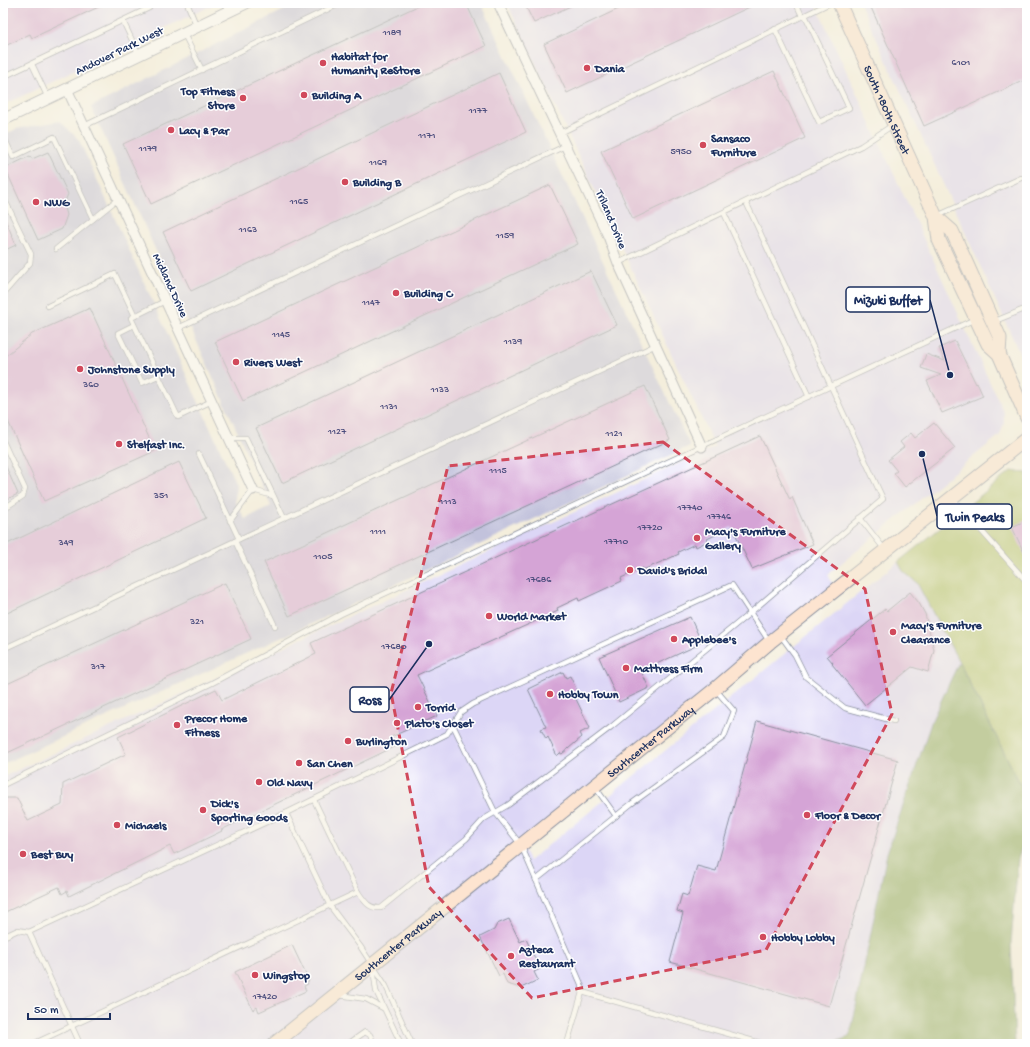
<svg xmlns="http://www.w3.org/2000/svg" width="1030" height="1047" font-family="'Gochi Hand',sans-serif">
<style>
.built{fill:#dcd6f6}
.industrial{fill:#c2c2dc}
.green{fill:#abbe61;stroke:#637660}
.forest{fill:#88a557;stroke:#526a5a}
.building{fill:#d5a4d6}
.lines{fill:none;stroke-linecap:round;stroke-linejoin:round}
.service-casing{stroke:#888e9d;stroke-width:6}
.minor-casing{stroke:#888e9d;stroke-width:11}
.tertiary-casing{stroke:#888e9d;stroke-width:13}
.secondary-casing{stroke:#888e9d;stroke-width:15}
.service{stroke:#fff;stroke-width:4.5}
.minor{stroke:#fff;stroke-width:9}
.tertiary{stroke:#fff;stroke-width:11}
.secondary{stroke:#fde4d0;stroke-width:13}
.marked{fill:none;stroke:#d1495b;stroke-width:3;stroke-dasharray:8 5;stroke-linejoin:round}
.poi-dot{fill:#d1495b;stroke:#fff;stroke-width:1.5}
.labels{text-anchor:middle;stroke-width:3;stroke-linejoin:round;paint-order:stroke}
.number-label{font-size:10px;fill:#4a4c7c}
.street-label{font-size:12px;fill:#1b2f5e;stroke:#fff}
.poi-label{font-size:12px;font-weight:bold;fill:#1b2f5e;stroke:#fff;text-anchor:start}
.leader{fill:none;stroke:#1b2f5e;stroke-width:1.5}
.callout-dot{fill:#1b2f5e;stroke:#fff;stroke-width:1.5}
.callout{fill:#fff;stroke:#1b2f5e;stroke-width:1.5}
.callout-label{font-size:13px;text-anchor:middle;font-weight:bold;fill:#1b2f5e}
</style>
<rect width="100%" height="100%" fill="#fff"/>
<filter id="ink" filterUnits="userSpaceOnUse"><feTurbulence type="fractalNoise" baseFrequency=".025" numOctaves="2"/><feDisplacementMap in="SourceGraphic" scale="8" xChannelSelector="R" yChannelSelector="G"/><feConvolveMatrix kernelMatrix="1 2 1 2 8 2 1 2 1" color-interpolation-filters="sRGB"/></filter>
<filter id="wash" filterUnits="userSpaceOnUse"><feTurbulence type="fractalNoise" baseFrequency=".012" numOctaves="4" result="noise"/><feDisplacementMap in="SourceGraphic" scale="16" xChannelSelector="R" yChannelSelector="G"/><feGaussianBlur stdDeviation="0.9" result="paint"/><feColorMatrix in="noise" values="0 0 0 0 0 0 0 0 0 0 0 0 0 0 0 0 0 1.4 0 .05"/><feComposite in="paint" operator="in"/></filter>
<g filter="url(#wash)">
<rect width="100%" height="100%" fill="#f4eedc"/>
<!-- built -->
<g class="built">
<polygon points="3,3 217,3 3,105"/>
<polygon points="507,3 815,3 1004,413 1004,423 1000,435 828,574 835,591 522,845 529,861 898,562 903,571 917,583 959,662 932,720 887,853 850,1036 832,1044 3,1044 3,777 715,447"/>
<polygon points="860,3 1027,3 1027,370 936,168"/>
</g>
<!-- industrial -->
<polygon class="industrial" points="298,3 481,3 690,446 287,635 3,764 3,136 16,129 60,121 79,140 236,484 235,501 245,519 271,506 91,107"/>
<!-- green -->
<polygon class="green" points="1011,471 1027,473 1027,798 959,662 917,583 903,571 898,562"/>
<!-- forest -->
<polygon class="forest" points="959,662 1027,798 1027,830 1018,859 1011,943 1015,1044 832,1044 850,1036 887,853 932,720"/>
<g id="blocks">
<!-- building -->
<g class="building">
<polygon points="3,3 107,3 32,38 30,34 3,47"/>
<polygon points="424,3 466,3 486,46 151,204 123,144"/>
<polygon points="524,3 577,3 534,23"/>
<polygon points="631,3 758,3 567,93 544,44"/>
<polygon points="869,3 1027,3 1027,79 924,126"/>
<polygon points="774,71 805,138 633,219 601,151"/>
<polygon points="499,73 526,132 191,291 163,232"/>
<polygon points="48,152 68,194 64,204 67,215 62,229 38,240 5,168 30,156 32,159"/>
<polygon points="550,185 578,244 243,401 215,342"/>
<polygon points="3,214 16,245 3,251"/>
<polygon points="591,271 617,325 282,483 256,428"/>
<polygon points="90,308 155,451 44,501 3,410 3,358 32,334"/>
<polygon points="955,341 976,384 977,383 983,396 942,413 927,381 941,375 921,368 926,354 945,361 939,348"/>
<polygon points="645,386 670,440 289,616 264,562"/>
<polygon points="934,423 955,448 905,487 894,473 897,471 888,460 904,447 900,442 911,433 915,438"/>
<polygon points="760,436 790,500 792,497 813,544 752,569 732,527 707,539 708,541 696,547 695,544 678,552 679,554 643,570 643,568 621,578 622,581 579,601 578,598 557,608 558,611 417,675 437,716 391,737 396,746 221,830 222,831 174,854 170,846 69,896 67,891 62,894 59,887 3,913 3,798 17,798 28,821 62,805 63,784 126,754 118,737 216,689 222,700 316,654 311,643"/>
<polygon points="3,460 18,494 3,501"/>
<polygon points="179,462 206,518 3,615 3,546"/>
<polygon points="1027,520 1027,559 1012,527"/>
<polygon points="225,583 251,639 3,755 3,688 8,685 7,684"/>
<polygon points="910,592 919,603 925,614 934,650 928,672 912,667 865,705 832,664 833,663 827,656 885,609 887,611"/>
<polygon points="690,617 701,641 697,643 698,645 641,671 649,688 619,702 599,657"/>
<polygon points="563,672 566,678 570,676 578,693 574,695 590,728 580,733 582,737 562,754 560,753 557,756 548,737 546,739 541,729 546,727 528,689"/>
<polygon points="757,721 898,760 829,1006 670,962 683,913 677,911 682,894 688,896 697,866 716,871"/>
<polygon points="509,919 520,942 526,939 540,969 534,972 538,980 521,988 507,984 503,974 499,976 480,937 494,930 497,924"/>
<polygon points="292,945 309,981 307,982 308,984 304,986 306,991 259,1012 257,1007 253,1010 235,972"/>
</g>
</g>
</g>
<g filter="url(#ink)">
<use href="#blocks" fill-opacity="0" stroke="#888e9d" stroke-width="1"/>
<g class="lines">
<!-- service casing -->
<g class="service-casing">
<g id="service">
<polyline points="187,3 197,27"/>
<polyline points="796,3 802,16"/>
<polyline points="123,21 139,55"/>
<polyline points="775,29 819,122 849,108 805,15"/>
<polyline points="184,34 202,70"/>
<polyline points="32,64 48,98"/>
<polyline points="3,77 149,8 147,3"/>
<polyline points="84,126 341,3"/>
<polyline points="560,133 830,3"/>
<polyline points="3,135 13,157 54,137 93,219"/>
<polyline points="3,196 31,254 30,263 3,294"/>
<polyline points="724,213 809,397"/>
<polyline points="937,216 1021,178"/>
<polyline points="56,249 118,199"/>
<polyline points="618,263 861,146 893,125"/>
<polyline points="165,301 131,318 178,417 212,401"/>
<polyline points="48,306 115,274 135,316"/>
<polyline points="995,321 1027,308"/>
<polyline points="134,325 118,333 142,383 158,376"/>
<polyline points="178,328 565,146"/>
<polyline points="229,438 246,438 284,518"/>
<polyline points="3,441 25,489 23,496 3,509"/>
<polyline points="199,454 239,539"/>
<polyline points="953,499 1027,582"/>
<polyline points="860,518 885,550"/>
<polyline points="230,521 253,490 273,496"/>
<polyline points="235,541 275,626"/>
<polyline points="781,636 795,655 806,677 845,708 894,721"/>
<polyline points="3,649 656,345"/>
<polyline points="453,725 495,812 521,845 581,984 583,989 567,1044"/>
<polyline points="3,785 212,683 341,614 975,319"/>
<polyline points="595,787 616,816"/>
<path d="M 314,800 L 358,892 C 365,902 369,909 381,908 L 466,839 L 484,819 L 508,805 L 611,727 L 750,613 L 883,499 L 746,202"/>
<polyline points="286,813 330,906 360,946 386,986 412,1044"/>
<polyline points="536,880 631,804 724,737 734,711 716,690"/>
<polyline points="29,932 80,1044"/>
<polyline points="3,937 18,930 29,932 286,813 427,744 447,734 461,712 473,704 732,585 769,641"/>
<polyline points="373,967 376,991 401,1044"/>
<polyline points="582,992 764,1044"/>
<polyline points="339,995 366,999 383,1008"/>
<polyline points="33,1044 358,892"/>
<polyline points="348,1044 365,1032 370,1035 374,1044"/>
</g>
</g>
<!-- minor casing -->
<g class="minor-casing">
<g id="minor">
<polyline points="498,3 608,236 618,263 702,447"/>
<polyline points="67,89 253,490"/>
</g>
</g>
<!-- tertiary casing -->
<g class="tertiary-casing">
<polyline id="tertiary" points="3,120 246,3"/>
</g>
<!-- secondary casing -->
<g class="secondary-casing">
<g id="secondary">
<path id="s1" d="M 839,3 L 936,217 L 939,240 L 988,344 L 999,354 L 1027,418"/>
<polyline points="936,217 952,231 1000,338 999,354"/>
<path id="s2" d="M 274,1044 L 715,689 L 770,642 L 1027,438"/>
</g>
</g>
<!-- service -->
<use href="#service" class="service"/>
<!-- minor -->
<use href="#minor" class="minor"/>
<!-- tertiary -->
<use href="#tertiary" class="tertiary"/>
<!-- secondary -->
<use href="#secondary" class="secondary"/>
</g>
</g>
<!-- marked area -->
<path d="M0 0H1030V1047H0ZM 663,442 L 865,589 L 892,714 L 766,950 L 532,998 L 429,887 L 391,693 L 448,466 Z" fill="#f4eedc" fill-opacity=".55" fill-rule="evenodd"/>
<path class="marked" d="M 663,442 L 865,589 L 892,714 L 766,950 L 532,998 L 429,887 L 391,693 L 448,466 Z"/>
<!-- markers -->
<g class="poi-dot">
<circle cx="323" cy="63" r="4"/>
<circle cx="587" cy="68" r="4"/>
<circle cx="304" cy="95" r="4"/>
<circle cx="243" cy="98" r="4"/>
<circle cx="171" cy="130" r="4"/>
<circle cx="703" cy="145" r="4"/>
<circle cx="345" cy="182" r="4"/>
<circle cx="36" cy="202" r="4"/>
<circle cx="396" cy="293" r="4"/>
<circle cx="236" cy="362" r="4"/>
<circle cx="80" cy="369" r="4"/>
<circle cx="119" cy="444" r="4"/>
<circle cx="697" cy="538" r="4"/>
<circle cx="630" cy="570" r="4"/>
<circle cx="489" cy="616" r="4"/>
<circle cx="893" cy="632" r="4"/>
<circle cx="674" cy="639" r="4"/>
<circle cx="626" cy="668" r="4"/>
<circle cx="550" cy="694" r="4"/>
<circle cx="418" cy="707" r="4"/>
<circle cx="397" cy="723" r="4"/>
<circle cx="177" cy="725" r="4"/>
<circle cx="348" cy="741" r="4"/>
<circle cx="299" cy="763" r="4"/>
<circle cx="259" cy="782" r="4"/>
<circle cx="203" cy="810" r="4"/>
<circle cx="807" cy="815" r="4"/>
<circle cx="117" cy="825" r="4"/>
<circle cx="23" cy="854" r="4"/>
<circle cx="763" cy="937" r="4"/>
<circle cx="511" cy="956" r="4"/>
<circle cx="255" cy="975" r="4"/>
</g>
<g class="labels">
<!-- number labels -->
<g class="number-label">
<text x="392" y="35">1189</text>
<text x="961" y="65">6101</text>
<text x="478" y="113">1177</text>
<text x="427" y="138">1171</text>
<text x="148" y="151">1179</text>
<text x="681" y="154">5950</text>
<text x="378" y="165">1169</text>
<text x="299" y="204">1165</text>
<text x="248" y="232">1163</text>
<text x="505" y="238">1159</text>
<text x="371" y="305">1147</text>
<text x="281" y="337">1145</text>
<text x="513" y="344">1139</text>
<text x="91" y="387">360</text>
<text x="440" y="392">1133</text>
<text x="389" y="409">1131</text>
<text x="337" y="434">1127</text>
<text x="614" y="436">1121</text>
<text x="498" y="473">1115</text>
<text x="161" y="498">351</text>
<text x="448" y="504">1113</text>
<text x="690" y="510">17740</text>
<text x="719" y="519">17746</text>
<text x="650" y="530">17720</text>
<text x="378" y="534">1111</text>
<text x="616" y="544">17710</text>
<text x="66" y="545">349</text>
<text x="323" y="559">1105</text>
<text x="539" y="582">17686</text>
<text x="197" y="624">321</text>
<text x="394" y="649">17680</text>
<text x="98" y="669">317</text>
<text x="265" y="999">17420</text>
</g>
<!-- street labels -->
<g class="street-label">
<text transform="translate(119 50) rotate(-26)" y="4">Andover Park West</text>
<text dy="4" stroke="none"><textPath href="#s1" startOffset="117">South 180th Street</textPath></text>
<text transform="translate(612 219) rotate(67)" y="4">Triland Drive</text>
<text transform="translate(171 285) rotate(65)" y="4">Midland Drive</text>
<text dy="4" stroke="none"><textPath href="#s2" startOffset="483">Southcenter Parkway</textPath></text>
<text dy="4" stroke="none"><textPath href="#s2" startOffset="159">Southcenter Parkway</textPath></text>
</g>
<!-- poi labels -->
<g class="poi-label">
<text x="331" y="60">Habitat for<tspan x="331" dy="14">Humanity ReStore</tspan></text>
<text x="595" y="72">Dania</text>
<text x="235" y="95" text-anchor="end">Top Fitness<tspan x="235" dy="14">Store</tspan></text>
<text x="312" y="99">Building A</text>
<text x="179" y="134">Lacy &amp; Par</text>
<text x="711" y="142">Sansaco<tspan x="711" dy="14">Furniture</tspan></text>
<text x="353" y="186">Building B</text>
<text x="44" y="206">NWG</text>
<text x="404" y="297">Building C</text>
<text x="244" y="366">Rivers West</text>
<text x="88" y="373">Johnstone Supply</text>
<text x="127" y="448">Stelfast Inc.</text>
<text x="705" y="535">Macy's Furniture<tspan x="705" dy="14">Gallery</tspan></text>
<text x="638" y="574">David's Bridal</text>
<text x="497" y="620">World Market</text>
<text x="901" y="629">Macy's Furniture<tspan x="901" dy="14">Clearance</tspan></text>
<text x="682" y="643">Applebee's</text>
<text x="634" y="672">Mattress Firm</text>
<text x="558" y="698">Hobby Town</text>
<text x="426" y="711">Torrid</text>
<text x="185" y="722">Precor Home<tspan x="185" dy="14">Fitness</tspan></text>
<text x="405" y="727">Plato's Closet</text>
<text x="356" y="745">Burlington</text>
<text x="307" y="767">San Chen</text>
<text x="267" y="786">Old Navy</text>
<text x="211" y="807">Dick's<tspan x="211" dy="14">Sporting Goods</tspan></text>
<text x="815" y="819">Floor &amp; Decor</text>
<text x="125" y="829">Michaels</text>
<text x="31" y="858">Best Buy</text>
<text x="771" y="941">Hobby Lobby</text>
<text x="519" y="953">Azteca<tspan x="519" dy="14">Restaurant</tspan></text>
<text x="263" y="979">Wingstop</text>
</g>
</g>
<!-- callouts -->
<path class="leader" d="M950 375L930 300M922 454L937 516M429 644L389 700"/>
<g class="callout-dot">
<circle cx="950" cy="375" r="4"/>
<circle cx="922" cy="454" r="4"/>
<circle cx="429" cy="644" r="4"/>
</g>
<g class="callout">
<rect x="846" y="287" width="84" height="25" rx="4"/>
<rect x="937" y="504" width="75" height="25" rx="4"/>
<rect x="350" y="687" width="39" height="25" rx="4"/>
</g>
<g class="callout-label">
<text x="888" y="304">Mizuki Buffet</text>
<text x="975" y="521">Twin Peaks</text>
<text x="370" y="704">Ross</text>
</g>
<!-- margin -->
<rect width="1030" height="1047" fill="none" stroke="#fff" stroke-width="16"/>
<!-- scale -->
<path d="M28 1013v6h82v-6" fill="none" stroke="#1b2f5e" stroke-width="2"/>
<text x="34" y="1013" font-size="12" fill="#1b2f5e" stroke="#ffffff" stroke-width="3" paint-order="stroke">50 m</text>
</svg>
